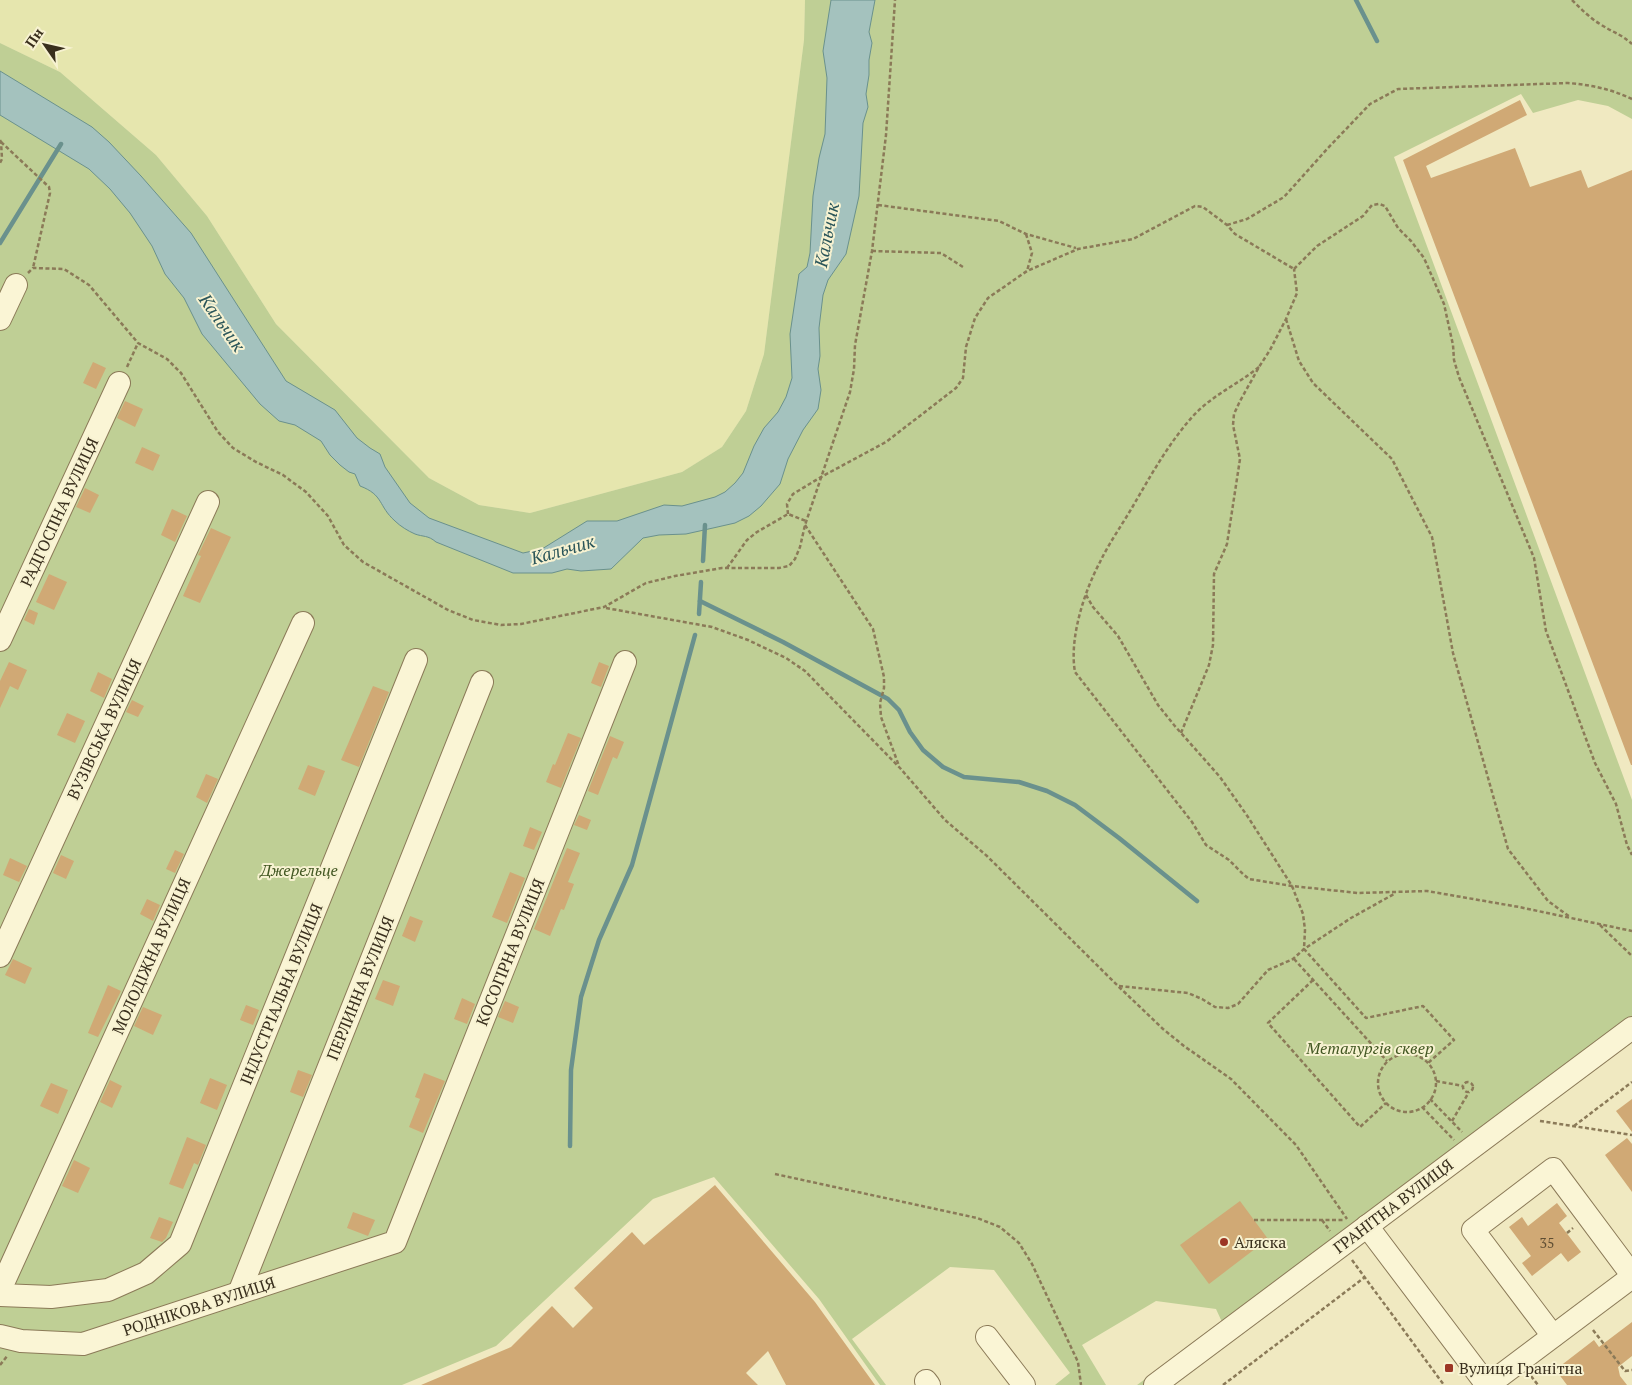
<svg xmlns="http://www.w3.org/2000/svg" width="1632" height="1385" font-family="'PT Serif',serif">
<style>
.farmland{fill:#e6e6ae}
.green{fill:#bfcf95}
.water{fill:#a4c2be;stroke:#6a918d}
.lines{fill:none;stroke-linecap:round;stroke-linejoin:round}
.stream{stroke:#6a918d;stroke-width:4.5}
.building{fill:#d0a975}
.minor-casing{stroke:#8b7a58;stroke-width:24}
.path{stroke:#8b7a58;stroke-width:2.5;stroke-dasharray:4 2.5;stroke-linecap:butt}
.minor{stroke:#faf5d5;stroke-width:22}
.poi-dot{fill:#9c3625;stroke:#f7f2d1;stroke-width:2}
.labels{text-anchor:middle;stroke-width:4;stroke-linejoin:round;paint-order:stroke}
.number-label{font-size:14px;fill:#5f4e33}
.street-label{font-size:16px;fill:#392f1d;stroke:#f7f2d1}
.park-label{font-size:16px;font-style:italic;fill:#425722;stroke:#f7f2d1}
.poi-label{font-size:16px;fill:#392f1d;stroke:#f7f2d1;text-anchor:start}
.water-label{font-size:18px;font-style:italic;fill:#2b565a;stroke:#f7f2d1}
</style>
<rect width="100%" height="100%" fill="#f0e9c1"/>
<!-- farmland -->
<polygon class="farmland" points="0,0 805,0 804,40 764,354 746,411 722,447 682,472 530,513 479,505 429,478 276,324 207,216 156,155 60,72 0,43"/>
<!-- green -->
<polygon class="green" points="805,0 1632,0 1632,119 1608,106 1578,100 1533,113 1521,94 1394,157 1632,800 1632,1029 1155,1385 1137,1385 1222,1322 1216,1309 1156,1301 1082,1345 1106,1385 1055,1385 1070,1373 994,1270 950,1267 852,1339 886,1385 880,1385 819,1299 714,1177 653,1199 496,1346 402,1385 0,1385 0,43 60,72 156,155 207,216 276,324 429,478 479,505 530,513 682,472 722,447 746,411 764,354 804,40"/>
<!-- water -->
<path class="water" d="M 831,0 L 875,0 L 869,32 L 872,43 L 869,60 L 869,75 L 866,94 L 868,107 L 863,123 L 859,196 L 846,254 L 828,280 L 823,295 L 819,328 L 820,356 L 818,369 L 821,390 L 818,409 L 803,430 L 788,459 L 780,484 L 761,506 L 749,516 L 735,523 L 713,528 L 686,534 L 659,535 L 643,538 L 611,569 L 581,571 L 567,569 L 552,573 L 513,573 L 436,542 C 428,535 423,537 415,534 C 408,531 400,526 395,521 C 378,506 384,495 360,486 L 355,474 L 349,472 L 340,465 L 330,455 L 321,441 L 295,425 L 279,421 L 260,404 L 202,334 L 184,298 L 165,274 L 152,246 L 130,213 L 110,189 L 89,169 L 0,115 L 0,71 L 92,127 L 109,142 L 141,176 L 191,233 L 286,381 L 335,410 L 357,438 L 370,448 L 380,454 L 385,467 L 410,503 L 429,518 L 523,553 L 542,549 L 587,521 L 617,521 L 664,505 L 682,506 L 715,497 L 725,492 L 735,483 L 743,473 L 754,446 L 764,428 L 778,412 L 786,397 L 792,378 L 790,334 L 799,274 L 807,267 L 810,253 L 813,196 L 819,158 L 825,134 L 827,78 L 823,51 Z"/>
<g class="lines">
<!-- stream -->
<g class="stream">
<polyline points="1356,0 1377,41"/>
<polyline points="0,243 61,144"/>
<polyline points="703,561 705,525"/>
<polyline points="700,601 783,642 888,699 899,710 910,732 923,750 943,767 964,777 1019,782 1047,791 1075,805 1119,838 1197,901"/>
<polyline points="699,614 701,582"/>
<polyline points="570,1146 571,1070 581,997 599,940 632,865 695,635"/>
</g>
</g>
<!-- building -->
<g class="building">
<polygon points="1520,100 1527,115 1426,166 1431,178 1515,148 1530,187 1581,170 1588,188 1632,170 1632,765 1631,765 1403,160"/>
<polygon points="93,362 106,368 96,389 83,383"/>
<polygon points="125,401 143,409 135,427 117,418"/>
<polygon points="142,447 160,455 153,471 135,463"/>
<polygon points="85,488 99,495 90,513 76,507"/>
<polygon points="172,509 187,516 175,542 161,535"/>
<polygon points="211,528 231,537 200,603 183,596 201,556 198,555"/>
<polygon points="49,574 67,582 54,610 36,602"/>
<polygon points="29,609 38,613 34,625 24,620"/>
<polygon points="9,662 27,670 18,690 10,686 0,708 0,681"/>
<polygon points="599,662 609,666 601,687 591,683"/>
<polygon points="98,672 112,679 104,698 90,691"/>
<polygon points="373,686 389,692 359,767 341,760"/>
<polygon points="132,700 144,706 138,717 126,712"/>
<polygon points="67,713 85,721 75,743 57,735"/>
<polygon points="568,733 581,738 561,788 546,782 553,764 555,765"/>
<polygon points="610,736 624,742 617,759 613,757 598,795 588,791"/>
<polygon points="308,765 325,771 315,796 298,789"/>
<polygon points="206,774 218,779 207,803 196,797"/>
<polygon points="579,815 591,820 587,830 574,825"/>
<polygon points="530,827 542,832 534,850 523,846"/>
<polygon points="567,848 580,853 568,882 574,884 564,910 561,909 550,936 534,929"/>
<polygon points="175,850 184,854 175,873 166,869"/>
<polygon points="61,855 74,861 66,879 53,873"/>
<polygon points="10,858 27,866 19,882 3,875"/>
<polygon points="510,872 525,878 507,923 492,917"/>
<polygon points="147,899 160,905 153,921 140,914"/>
<polygon points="410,916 423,921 415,942 402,936"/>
<polygon points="13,959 32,968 25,984 5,975"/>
<polygon points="383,980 400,986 393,1006 375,999"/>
<polygon points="108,985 121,991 98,1037 88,1033"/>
<polygon points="462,998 475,1004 467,1024 454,1019"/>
<polygon points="505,1001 519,1007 513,1023 498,1017"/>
<polygon points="246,1005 259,1010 253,1025 240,1020"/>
<polygon points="143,1007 162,1015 153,1035 134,1026"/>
<polygon points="298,1070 312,1075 303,1097 290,1092"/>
<polygon points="424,1073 445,1081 423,1133 409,1127 420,1099 415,1097"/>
<polygon points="210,1078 227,1085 217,1110 200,1103"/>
<polygon points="110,1080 122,1086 112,1108 100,1102"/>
<polygon points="51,1083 68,1090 58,1114 40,1106"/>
<polygon points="1632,1099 1632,1132 1616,1111"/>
<polygon points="187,1137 206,1145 198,1165 194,1163 183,1189 169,1184"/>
<polygon points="1627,1138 1632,1144 1632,1192 1605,1155"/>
<polygon points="74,1160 90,1168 78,1193 62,1186"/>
<polygon points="715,1185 815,1302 875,1385 786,1385 768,1351 746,1373 758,1385 421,1385 511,1347 552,1306 573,1328 593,1308 574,1288 632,1232 644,1245"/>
<polygon points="1240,1201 1268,1239 1209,1284 1180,1245"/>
<polygon points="1557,1203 1567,1216 1559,1223 1581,1252 1568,1262 1561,1253 1532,1276 1522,1263 1531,1256 1509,1227 1522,1217 1528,1226"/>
<polygon points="353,1212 375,1220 368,1236 347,1228"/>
<polygon points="159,1217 173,1222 166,1238 162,1242 150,1238"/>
<polygon points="1632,1322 1632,1356 1618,1367 1620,1376 1627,1385 1567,1385 1558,1373 1559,1367 1594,1340 1599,1347"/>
</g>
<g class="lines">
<!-- minor casing -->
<g class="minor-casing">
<g id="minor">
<polyline points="0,319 16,285"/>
<polyline points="0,640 119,383"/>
<polyline points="0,956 208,502"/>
<polyline points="1367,1226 1487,1385"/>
<polyline points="0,1290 303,623"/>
<polyline points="239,1293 482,682"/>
<polyline points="0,1295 51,1297 108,1290 146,1273 180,1244 416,660"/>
<polyline points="0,1336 21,1341 83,1344 395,1242 625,662"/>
<polyline points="1553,1336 1473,1230 1553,1169 1632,1275"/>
<polyline points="987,1337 1024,1385"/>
<polyline points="926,1381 929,1385"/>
<polyline points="1155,1385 1632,1028"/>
<polyline points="1488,1385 1632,1277"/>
</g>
</g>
<!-- path -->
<g class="path">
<path d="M 1572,0 C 1581,9 1590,18 1600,24 C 1612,32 1621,34 1632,44"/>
<polyline points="0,140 1,142 2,159 0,163"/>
<polyline points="1,142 49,187 50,193 33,268"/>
<polyline points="878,205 999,221 1026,234 1076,248"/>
<path d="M 1227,225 L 1247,219 L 1284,197 L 1328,148 L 1370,104 L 1398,89 L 1568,83 C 1591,85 1611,89 1632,99"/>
<polyline points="1026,234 1032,253 1027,271"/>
<polyline points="872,251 941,253 963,267"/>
<polyline points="1294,269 1317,246 1363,216 1372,205 1379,204 1385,206 1398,228 1411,241 1424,258 1444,304 1453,345 1454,360 1459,377 1534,558 1546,631 1595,763 1616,804 1627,845 1632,855"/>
<polyline points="28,273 33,268 64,269 89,285 138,343 167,359 181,373 218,432 233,448 256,462 283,475 306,492 328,516 344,545 363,562 448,610 473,620 501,625 521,624 604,607 646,583 675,576 722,568 779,568 789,566 795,559 800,547 805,525 850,392 854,369 855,345 872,251 886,135 895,0"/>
<polyline points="1286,319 1299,361 1313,383 1392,459 1432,537 1453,653 1508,849 1548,901 1570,917"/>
<polyline points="127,367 138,343"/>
<path d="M 1259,367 C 1237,385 1214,394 1194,415 C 1170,441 1151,475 1133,506 C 1122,525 1109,543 1100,562 C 1084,592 1069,639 1075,672 L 1192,822 L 1206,845 L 1229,860 L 1243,874 L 1249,879 L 1292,886 L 1358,893 L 1427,891 L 1519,907 L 1632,931"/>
<polyline points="788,514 787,504 793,494 821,477 886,442 956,388 963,378 966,347 975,318 988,298 1027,271 1078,249 1133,239 1195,206 1203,207 1227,225 1235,234 1294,269"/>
<polyline points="805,525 873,629 884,677 884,688 880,703 881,717 899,766"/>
<polyline points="727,568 747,540 757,532 788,514 806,521"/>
<polyline points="1086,595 1093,607 1118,636 1158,705 1174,725 1220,777 1248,817 1292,886 1303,914 1305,930 1304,949 1366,1018 1423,1006 1454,1040 1428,1063"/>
<polyline points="606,608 712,627 748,640 786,658 805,671 900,768 945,820 987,856 1118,986 1163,1029 1184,1046 1231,1079 1296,1145 1347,1219"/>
<polyline points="1181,733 1209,665 1213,645 1214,574 1227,544 1240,459 1233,425 1234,414 1240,401 1259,367 1270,350 1286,319 1297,293 1294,269"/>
<polyline points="1600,925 1632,956"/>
<polyline points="1294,959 1387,1061"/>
<polyline points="1313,980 1268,1023 1360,1127 1386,1103"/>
<polyline points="1119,986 1188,993 1202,999 1215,1007 1228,1008 1238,1004 1268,970 1293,959 1304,949 1351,918 1394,894"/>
<circle cx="1407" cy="1083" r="29"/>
<polyline points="1436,1081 1463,1086"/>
<circle cx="1468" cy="1087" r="5"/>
<polyline points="1430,1099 1462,1132"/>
<polyline points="1422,1107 1454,1140"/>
<polyline points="1452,1121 1469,1092"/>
<polyline points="1540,1121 1632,1135"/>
<polyline points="1574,1126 1632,1082"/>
<polyline points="775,1174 977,1218 1000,1227 1019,1243 1032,1264 1078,1362 1081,1385"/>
<polyline points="1254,1220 1344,1220"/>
<polyline points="1322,1220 1330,1231"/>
<polyline points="1567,1233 1573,1228"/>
<polyline points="1352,1260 1444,1385"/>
<polyline points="1593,1330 1625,1371 1632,1370"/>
<polyline points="0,1365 8,1355"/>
<polyline points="1531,1376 1538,1385"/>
<polyline points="1223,1385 1365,1277"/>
</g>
<!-- minor -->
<use href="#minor" class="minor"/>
</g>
<!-- markers -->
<g class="poi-dot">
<circle cx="1224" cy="1242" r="5"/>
<rect x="1444" y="1363" width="10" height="10" rx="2.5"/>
</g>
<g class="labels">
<!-- number labels -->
<g class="number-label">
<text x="1547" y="1248">35</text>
</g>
<!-- street labels -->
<g class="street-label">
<text transform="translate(59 512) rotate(-65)" y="6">РАДГОСПНА ВУЛИЦЯ</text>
<text transform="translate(104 729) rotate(-65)" y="6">ВУЗІВСЬКА ВУЛИЦЯ</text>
<text transform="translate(510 952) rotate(-68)" y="6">КОСОГІРНА ВУЛИЦЯ</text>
<text transform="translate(151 956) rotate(-66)" y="6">МОЛОДІЖНА ВУЛИЦЯ</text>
<text transform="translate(360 988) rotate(-68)" y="6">ПЕРЛИННА ВУЛИЦЯ</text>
<text transform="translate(281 994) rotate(-68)" y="6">ІНДУСТРІАЛЬНА ВУЛИЦЯ</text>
<text transform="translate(1393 1206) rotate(-37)" y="6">ГРАНІТНА ВУЛИЦЯ</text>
<text transform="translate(199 1306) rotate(-18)" y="6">РОДНІКОВА ВУЛИЦЯ</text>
</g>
<!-- park labels -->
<g class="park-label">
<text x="299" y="876">Джерельце</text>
<text x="1370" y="1054">Металургів сквер</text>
</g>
<!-- poi labels -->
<g class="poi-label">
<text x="1234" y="1248">Аляска</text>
<text x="1459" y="1374">Вулиця Гранітна</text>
</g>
<!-- water labels -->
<g class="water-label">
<text transform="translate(827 235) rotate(-79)" y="6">Кальчик</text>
<text transform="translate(222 323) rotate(55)" y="6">Кальчик</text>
<text transform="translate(563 550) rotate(-16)" y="6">Кальчик</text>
</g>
</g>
<!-- north arrow -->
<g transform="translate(45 45) rotate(304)" stroke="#f7f2d1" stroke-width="4" paint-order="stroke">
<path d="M0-4L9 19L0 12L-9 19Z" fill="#392f1d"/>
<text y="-8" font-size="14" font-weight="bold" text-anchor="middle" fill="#392f1d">Пн</text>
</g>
</svg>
